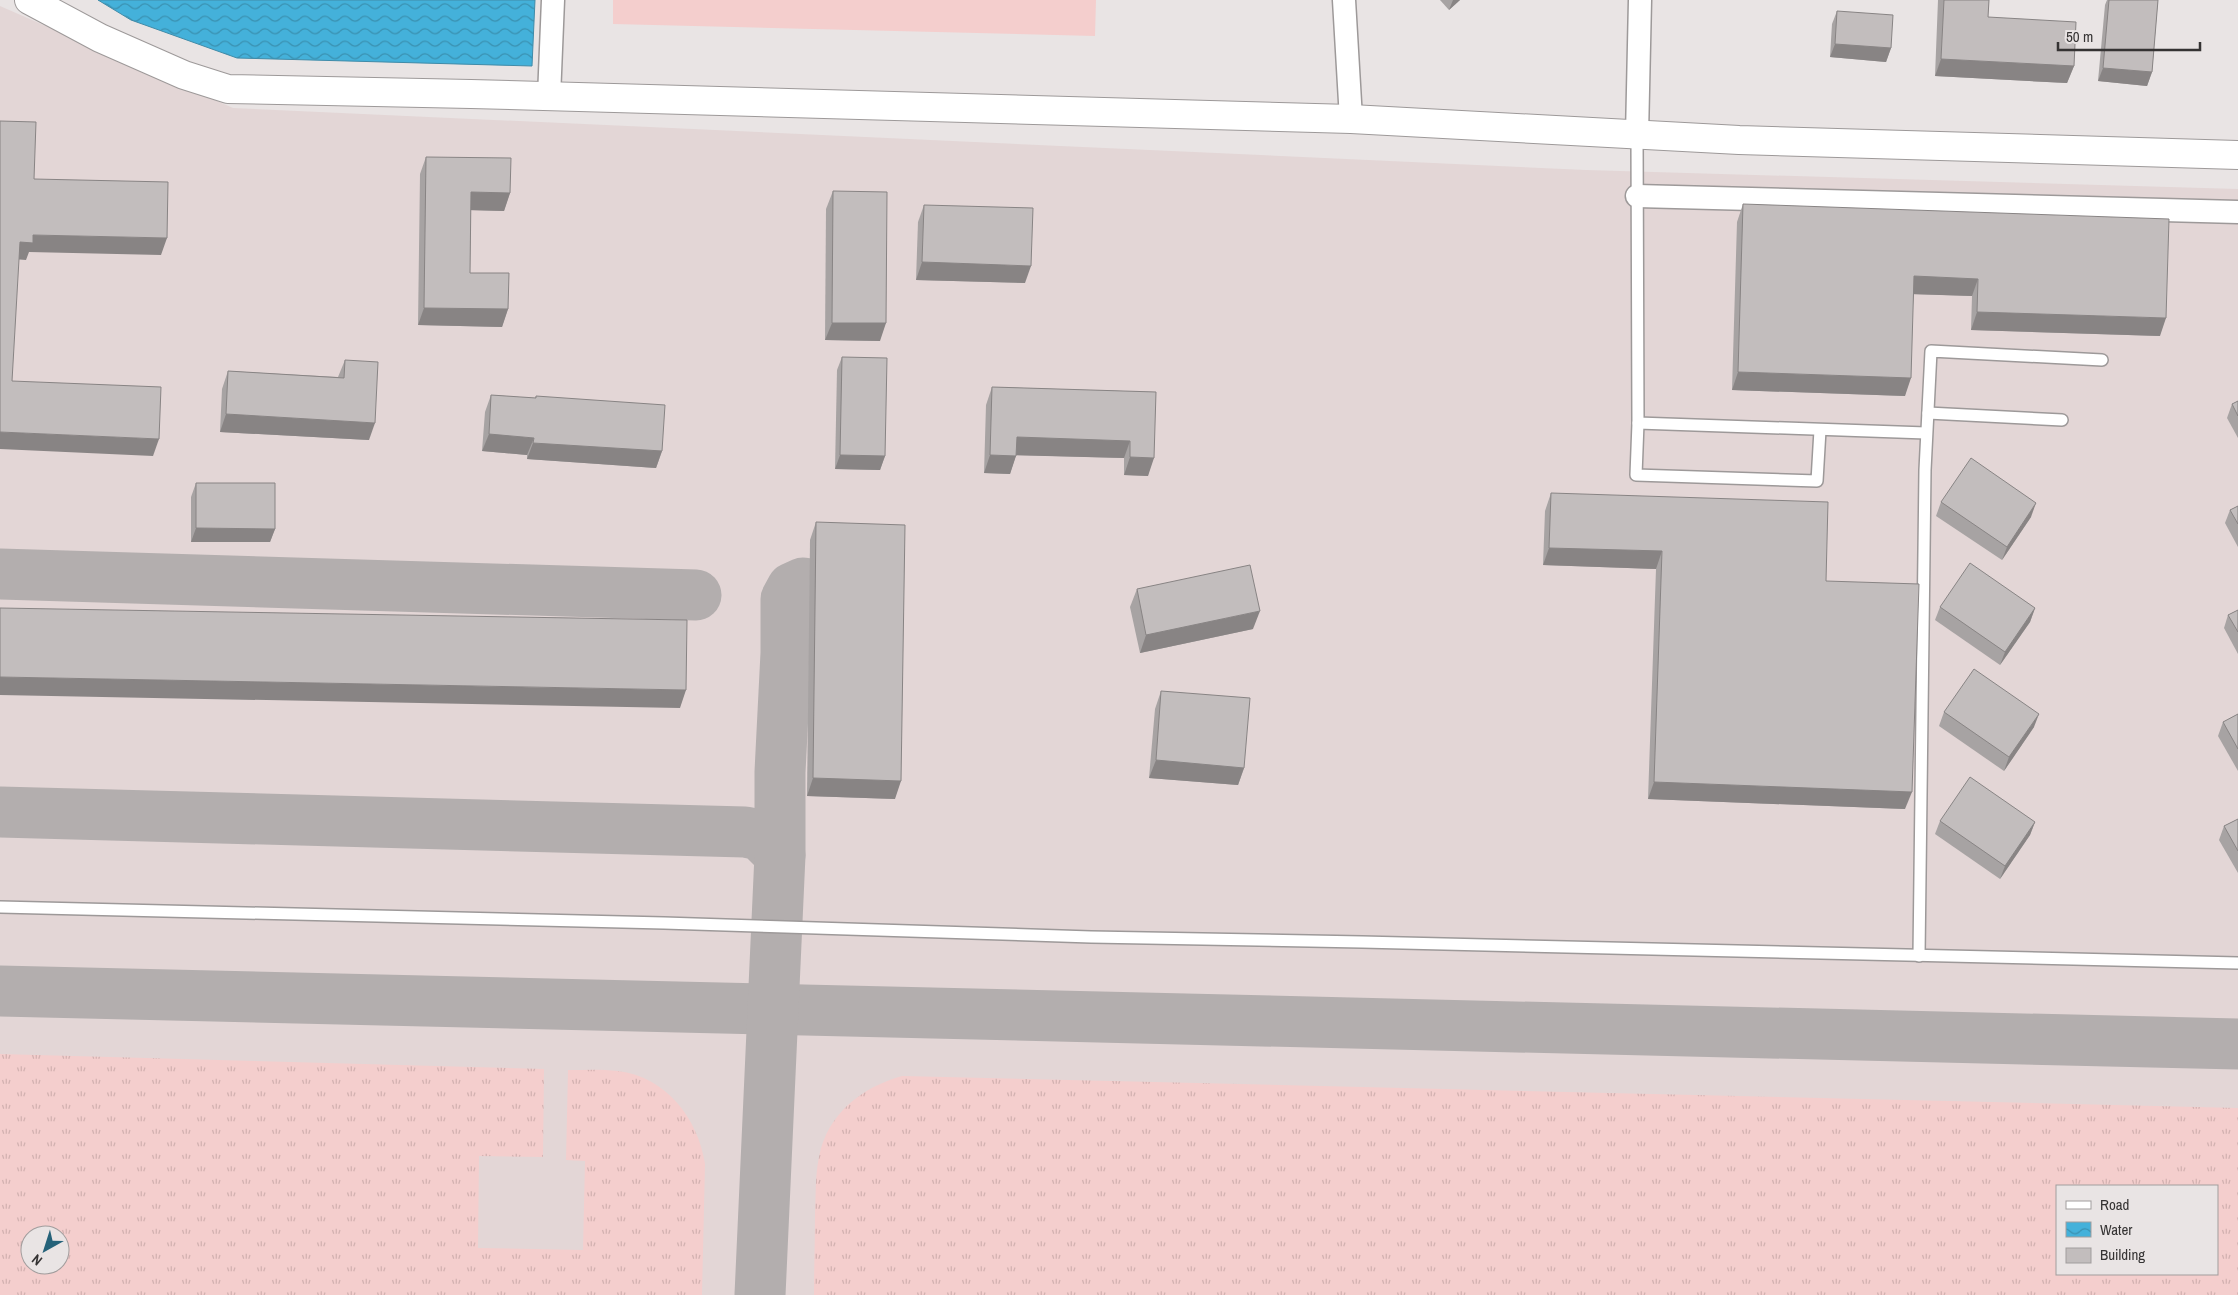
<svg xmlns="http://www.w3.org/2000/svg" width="2238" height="1295" font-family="'Archivo Narrow',sans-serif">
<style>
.built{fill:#e3d6d6;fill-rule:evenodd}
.grass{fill:url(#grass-tufts);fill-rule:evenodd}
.garden{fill:#f4cecd}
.water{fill:url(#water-waves);stroke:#408ba8}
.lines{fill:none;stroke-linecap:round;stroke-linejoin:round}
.taxiway{stroke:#b3aeae;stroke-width:51}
.lane-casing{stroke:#9d9999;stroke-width:14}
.street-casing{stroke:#9d9999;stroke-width:25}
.secondary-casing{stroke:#9d9999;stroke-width:30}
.lane{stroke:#fff;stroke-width:11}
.street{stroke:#fff;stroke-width:22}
.secondary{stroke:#fff;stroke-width:28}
.wall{fill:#a7a3a3}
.shaded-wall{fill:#888484}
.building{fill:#c2bdbd;stroke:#888484}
</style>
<defs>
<pattern id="grass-tufts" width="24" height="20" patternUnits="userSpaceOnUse" patternTransform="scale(1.25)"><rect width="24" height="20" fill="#f4cecd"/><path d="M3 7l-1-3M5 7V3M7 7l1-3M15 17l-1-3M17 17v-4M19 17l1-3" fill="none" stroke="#d2b1b0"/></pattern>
<pattern id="water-waves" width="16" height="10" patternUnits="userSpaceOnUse" patternTransform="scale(1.25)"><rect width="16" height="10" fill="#44b1da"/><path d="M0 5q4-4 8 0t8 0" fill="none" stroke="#3a91b1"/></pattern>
</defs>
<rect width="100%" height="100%" fill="#e9e4e4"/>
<!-- built -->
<path class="built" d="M 0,6 L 233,108 L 1586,170 L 2238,189 L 2238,1295 L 0,1295 ZM 2057,1186 L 2217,1186 L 2217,1274 L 2057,1274 ZM 30,1235 L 60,1235 L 60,1265 L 30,1265 Z"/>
<!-- grass -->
<g class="grass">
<path d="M 0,1054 L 544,1069 L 543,1157 L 479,1156 L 478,1248 L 583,1250 L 585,1161 L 566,1160 L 568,1070 C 584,1070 601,1069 618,1071 C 666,1077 698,1118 705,1164 L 702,1295 L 0,1295 ZM 30,1235 L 60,1235 L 60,1265 L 30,1265 Z"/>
<path d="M 902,1076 L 2238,1108 L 2238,1295 L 814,1295 C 814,1268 815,1241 815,1214 C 816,1195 815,1176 819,1157 C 827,1114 862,1087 902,1076 ZM 2217,1186 L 2217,1274 L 2057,1274 L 2057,1186 Z"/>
</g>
<!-- garden -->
<polygon class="garden" points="613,0 1096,0 1095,36 613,24"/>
<!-- water -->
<polygon class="water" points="98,0 535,0 532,66 237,58 131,20"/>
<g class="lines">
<!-- taxiway -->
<g class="taxiway">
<polyline points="0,574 696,595"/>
<polyline points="0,812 745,832 760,835 780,855"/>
<polyline points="0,991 2238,1044"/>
<polyline points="760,1295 780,855 780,772 786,653 786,599 792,588 803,583 811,584"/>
</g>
<!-- lane casing -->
<g class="lane-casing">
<g id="lane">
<polyline points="1637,135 1638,423 1926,433"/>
<polyline points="1928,413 2062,420"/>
<polyline points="1638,423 1636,475 1817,481 1820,430"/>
<polyline points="0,907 664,923 1091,937 1362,942 2238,963"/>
<polyline points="1919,956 1925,470 1931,351 2102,360"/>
</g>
</g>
<!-- street casing -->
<g class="street-casing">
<g id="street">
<polyline points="1344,0 1351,119"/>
<polyline points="549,97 553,0"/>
<polyline points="1637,135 1640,0"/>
<polyline points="1637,196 2238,212"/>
</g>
</g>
<!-- secondary casing -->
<g class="secondary-casing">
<polyline id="secondary" points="29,0 100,38 184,75 228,89 471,94 1351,119 1739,140 2238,155"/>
</g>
<!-- lane -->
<use href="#lane" class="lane"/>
<!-- street -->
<use href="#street" class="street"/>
<!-- secondary -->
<use href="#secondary" class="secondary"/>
</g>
<!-- wall -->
<g class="wall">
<polygon points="1440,0 1460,0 1449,10"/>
<polygon points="1938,0 1989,0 1988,17 2074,66 2067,83 1935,76"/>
<polygon points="2107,0 2158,0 2152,72 2147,86 2098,81 2105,5"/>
<polygon points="1837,11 1891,48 1886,62 1830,57 1832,24"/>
<polygon points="426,157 510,193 504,211 471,210 470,273 508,309 502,327 418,325 420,174"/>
<polygon points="833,191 880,341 825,340 826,209"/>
<polygon points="1743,204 2160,336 1971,330 1972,296 1914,294 1905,396 1732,390 1737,222"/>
<polygon points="924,205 1025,283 916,280 918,222"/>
<polygon points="842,357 885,456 880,470 835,469 837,370"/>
<polygon points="345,360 369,440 220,432 222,389 228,371 338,377"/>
<polygon points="992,387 1156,392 1148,476 1124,475 1124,458 1016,455 1010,474 984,473 986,405"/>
<polygon points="491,395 535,398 536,396 662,451 656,468 527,459 527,455 482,451 485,412"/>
<polygon points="2238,401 2238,438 2227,418 2232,404"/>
<polygon points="196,483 275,529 270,542 191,542 191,497"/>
<polygon points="1551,493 1826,581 1905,809 1648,799 1656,569 1543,565 1545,511"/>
<polygon points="1941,502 2031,517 2002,560 1936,516"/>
<polygon points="2238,506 2238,547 2225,523 2230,510"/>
<polygon points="816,522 895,799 807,796 810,540"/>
<polygon points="1137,589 1253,629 1140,653 1130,607"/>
<polygon points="1940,607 2035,608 2030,622 2000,665 1935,620"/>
<polygon points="2238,610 2238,654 2224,628 2228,615"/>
<polygon points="1161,691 1244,768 1238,785 1149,778 1155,709"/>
<polygon points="1944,712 2034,727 2004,771 1939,726"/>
<polygon points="2238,714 2238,771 2218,736 2223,722"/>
<polygon points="2238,819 2238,873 2219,840 2224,826"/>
<polygon points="1940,821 2035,822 2030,835 2000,879 1935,834"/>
</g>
<!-- shaded-wall -->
<g class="shaded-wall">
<polygon points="1453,0 1460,0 1449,10"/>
<polygon points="1835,44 1891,48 1886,62 1830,57"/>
<polygon points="1941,59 2074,66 2067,83 1935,76"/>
<polygon points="2103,68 2152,72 2147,86 2098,81"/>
<polygon points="471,192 510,193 504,211 465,210"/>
<polygon points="33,235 167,238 161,255 29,252 26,260 13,259 20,242"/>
<polygon points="922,262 1031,266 1025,283 916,280"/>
<polygon points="1914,276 1978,279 1972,296 1908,294"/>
<polygon points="424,308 508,309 502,327 418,325"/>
<polygon points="1977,312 2166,318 2160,336 1971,330"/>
<polygon points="832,323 886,323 880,341 825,340"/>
<polygon points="1738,372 1911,378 1905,396 1732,390"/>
<polygon points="226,414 375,423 369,440 220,432"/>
<polygon points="0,432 159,439 153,456 0,449"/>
<polygon points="489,434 534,438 527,455 482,451"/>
<polygon points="1017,437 1130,441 1124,458 1010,455"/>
<polygon points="533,443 662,451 656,468 527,459"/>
<polygon points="840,455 885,456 880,470 835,469"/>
<polygon points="990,455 1016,456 1010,474 984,473"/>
<polygon points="1130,457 1154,458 1148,476 1124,475"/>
<polygon points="2036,503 2031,517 2002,560 2007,547"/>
<polygon points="196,528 275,529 270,542 191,542"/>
<polygon points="1549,548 1662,551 1656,569 1543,565"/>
<polygon points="2035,608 2030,622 2000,665 2005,652"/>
<polygon points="1260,611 1253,629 1140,653 1146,635"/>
<polygon points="0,677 686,690 680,708 0,695"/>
<polygon points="2039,714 2034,727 2004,771 2009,757"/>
<polygon points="1156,760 1244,768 1238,785 1149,778"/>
<polygon points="813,778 901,781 895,799 807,796"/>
<polygon points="1654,782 1912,792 1905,809 1648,799"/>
<polygon points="2035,822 2030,835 2000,879 2005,866"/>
</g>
<!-- building -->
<g class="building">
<polygon points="1944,0 1989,0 1988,17 2076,22 2074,66 1941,59"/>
<polygon points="2109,0 2158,0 2152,72 2103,68"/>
<polygon points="1837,11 1893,15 1891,48 1835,44"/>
<polygon points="0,121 36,122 34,179 168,182 167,238 33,235 33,243 20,242 12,381 161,387 159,439 0,432"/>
<polygon points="426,157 511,158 510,193 471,192 470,273 509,273 508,309 424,308"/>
<polygon points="833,191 887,192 886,323 832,323"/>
<polygon points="1743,204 2169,219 2166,318 1977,312 1978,279 1914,276 1911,378 1738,372"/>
<polygon points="924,205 1033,208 1031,266 922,262"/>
<polygon points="842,357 887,358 885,456 840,455"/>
<polygon points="345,360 378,362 375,423 226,414 228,371 344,378"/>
<polygon points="992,387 1156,392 1154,458 1130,457 1130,441 1017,437 1016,456 990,455"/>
<polygon points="491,395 536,398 536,396 665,405 662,451 533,443 534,438 489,434"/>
<polygon points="2238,401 2238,416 2232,404"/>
<polygon points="1971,458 2036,503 2007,547 1941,502"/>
<polygon points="196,483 275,483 275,529 196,528"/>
<polygon points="1551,493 1828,502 1826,581 1919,584 1912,792 1654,782 1662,551 1549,548"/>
<polygon points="2238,506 2238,524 2230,510"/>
<polygon points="816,522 905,525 901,781 813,778"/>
<polygon points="1970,563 2035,608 2005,652 1940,607"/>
<polygon points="1250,565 1260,611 1146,635 1137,589"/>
<polygon points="0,608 687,620 686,690 0,677"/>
<polygon points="2238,610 2238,632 2228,615"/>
<polygon points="1974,669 2039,714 2009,757 1944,712"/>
<polygon points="1161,691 1250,698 1244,768 1156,760"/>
<polygon points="2238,714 2238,749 2223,722"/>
<polygon points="1970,777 2035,822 2005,866 1940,821"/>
<polygon points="2238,819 2238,851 2224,826"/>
</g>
<!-- legend -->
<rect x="2056" y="1185" width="162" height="90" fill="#e9e4e4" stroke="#a19d9d"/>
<rect x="2066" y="1201" width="25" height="8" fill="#ffffff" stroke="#a19d9d"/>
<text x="2100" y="1210" font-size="15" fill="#353333">Road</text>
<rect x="2066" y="1222" width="25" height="15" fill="url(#water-waves)" stroke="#a19d9d"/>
<text x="2100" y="1235" font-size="15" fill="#353333">Water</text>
<rect x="2066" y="1248" width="25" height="15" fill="#c2bdbd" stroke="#a19d9d"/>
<text x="2100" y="1260" font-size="15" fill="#353333">Building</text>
<!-- north arrow -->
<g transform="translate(45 1250) rotate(219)"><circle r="24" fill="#e9e4e4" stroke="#a19d9d"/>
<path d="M0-4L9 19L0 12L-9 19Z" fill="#256279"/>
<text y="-8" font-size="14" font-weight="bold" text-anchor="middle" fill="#353333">N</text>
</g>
<!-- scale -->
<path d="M2058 42v8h142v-8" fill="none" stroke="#353333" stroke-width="2.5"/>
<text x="2066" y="42" font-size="15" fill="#353333" stroke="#e9e4e4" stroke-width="4" paint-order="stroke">50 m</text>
</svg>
